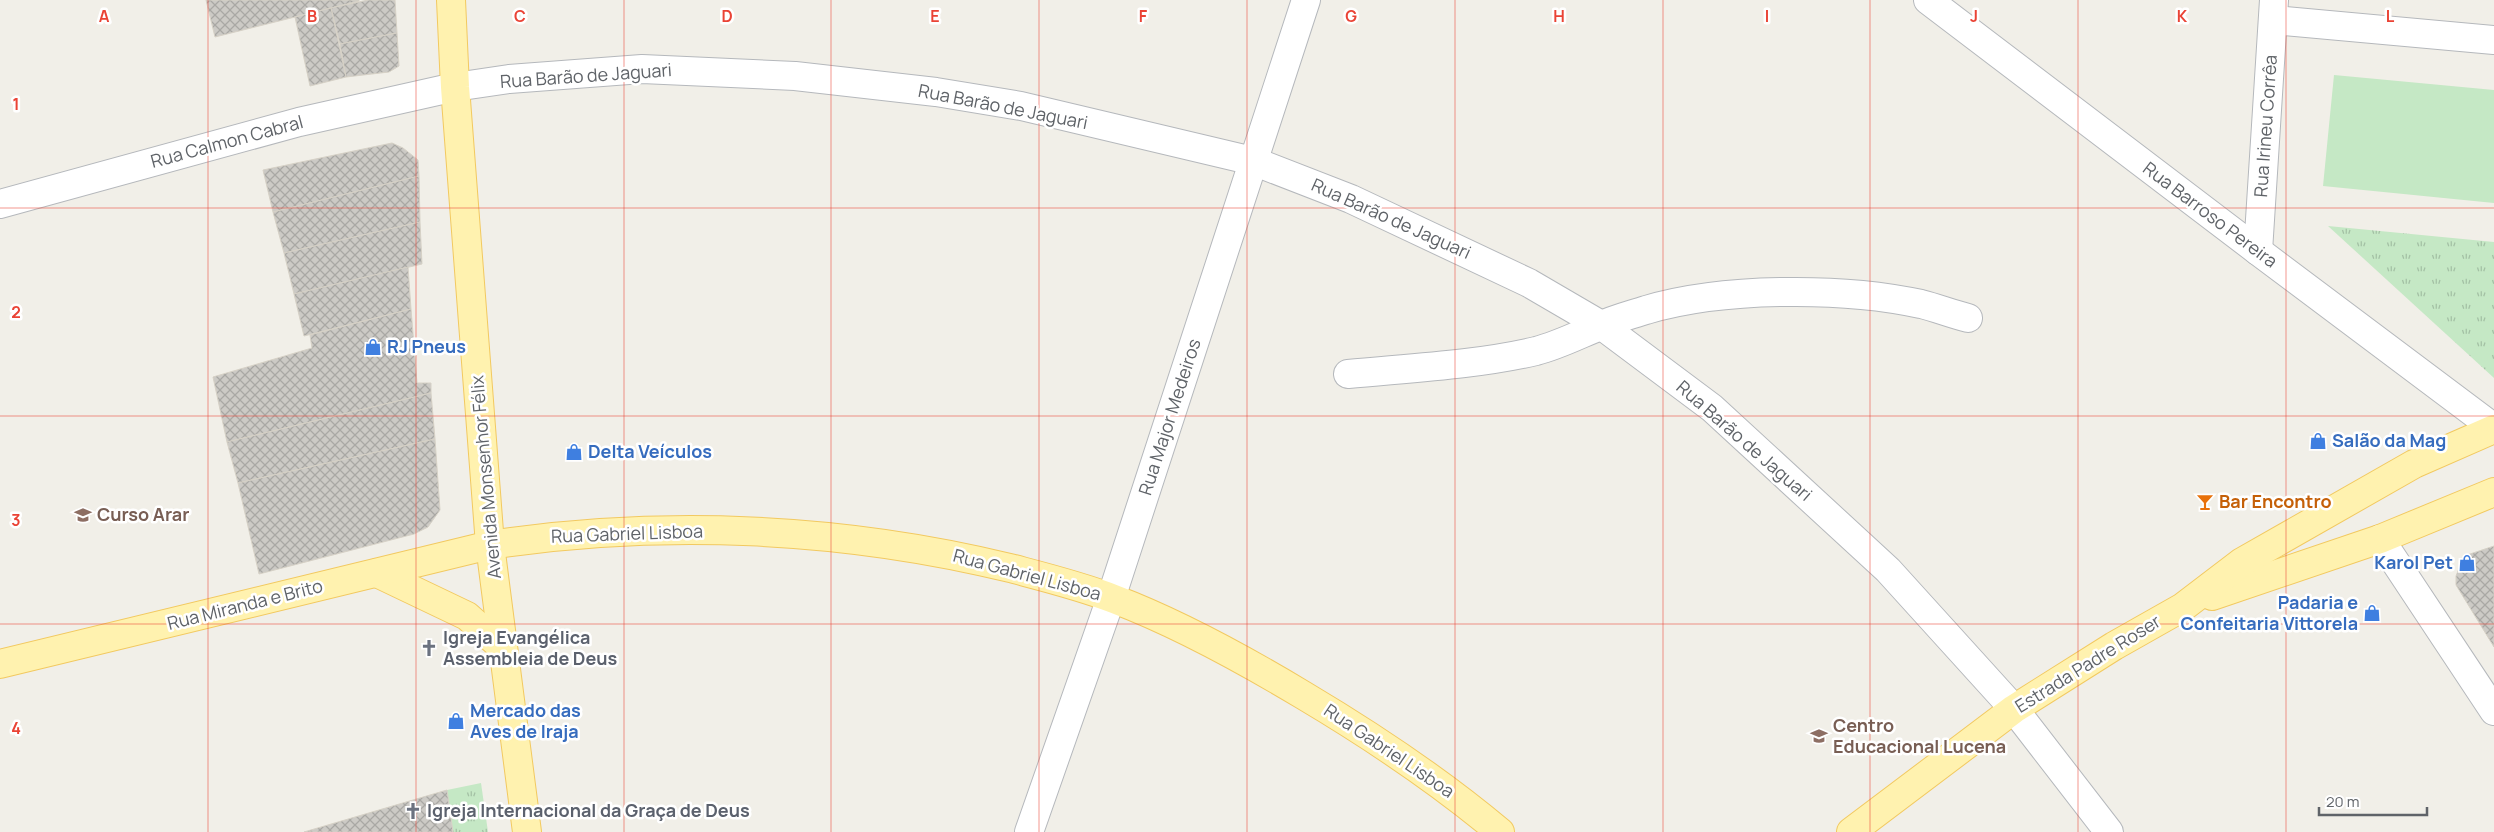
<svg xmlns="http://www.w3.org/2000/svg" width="2494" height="832" font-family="Manrope,sans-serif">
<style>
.grass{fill:url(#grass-tufts)}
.pitch{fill:#c5e8c5}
.building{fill:url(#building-cross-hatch);stroke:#d6d1c6}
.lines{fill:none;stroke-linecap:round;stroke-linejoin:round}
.street-casing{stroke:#b5b8bc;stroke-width:30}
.primary-casing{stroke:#f2c960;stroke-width:30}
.street{stroke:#fff;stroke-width:28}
.primary{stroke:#fff2af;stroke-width:28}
.grid{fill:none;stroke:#ea4335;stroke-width:1;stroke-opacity:0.55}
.labels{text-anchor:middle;stroke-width:5;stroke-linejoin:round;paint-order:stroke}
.street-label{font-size:18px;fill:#5f6368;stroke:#fff}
.shop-label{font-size:18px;font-weight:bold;fill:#366cbe;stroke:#fff;text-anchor:start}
.food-label{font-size:18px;font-weight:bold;fill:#c56008;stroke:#fff;text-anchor:start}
.education-label{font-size:18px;font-weight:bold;fill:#785e54;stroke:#fff;text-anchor:start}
.worship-label{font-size:18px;font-weight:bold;fill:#5b616d;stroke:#fff;text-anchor:start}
.grid-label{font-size:16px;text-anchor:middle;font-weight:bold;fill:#ea4335;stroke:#fff;stroke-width:5;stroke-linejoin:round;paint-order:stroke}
</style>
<defs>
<pattern id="grass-tufts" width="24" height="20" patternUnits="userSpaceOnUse" patternTransform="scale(1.25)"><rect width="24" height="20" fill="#c5e8c5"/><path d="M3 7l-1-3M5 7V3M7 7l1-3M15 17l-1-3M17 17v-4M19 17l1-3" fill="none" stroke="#a3c0a4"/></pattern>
<pattern id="building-cross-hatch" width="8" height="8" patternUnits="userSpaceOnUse" patternTransform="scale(1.25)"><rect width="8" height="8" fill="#cccac5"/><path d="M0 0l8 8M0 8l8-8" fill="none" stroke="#a9a8a4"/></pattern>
</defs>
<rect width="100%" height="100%" fill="#f1efe8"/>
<!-- grass -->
<g class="grass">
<polygon points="2328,226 2494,242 2494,378"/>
<polygon points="481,783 488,832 453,832 447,790"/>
</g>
<!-- pitch -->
<polygon class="pitch" points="2334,75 2494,90 2494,203 2323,186"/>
<!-- building -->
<g class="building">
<polygon points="206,0 359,0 359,1 215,37"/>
<polygon points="368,0 395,0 397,33 340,44 331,8"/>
<polygon points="331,8 346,77 310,86 295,17"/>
<polygon points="397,33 399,66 389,72 346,77 340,44"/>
<polygon points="392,143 403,148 418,160 419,176 273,212 263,170"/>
<polygon points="419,176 420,222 284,253 273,212"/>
<polygon points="420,222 422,264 294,294 284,253"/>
<polygon points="408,267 411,309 304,336 294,294"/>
<polygon points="411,309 417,383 431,383 431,393 227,442 213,377 312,348 310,335"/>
<polygon points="431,393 435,439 238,483 227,442"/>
<polygon points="435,439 440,510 428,527 414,534 259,574 238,483"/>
<polygon points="2494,546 2494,647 2456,585 2456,576 2464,556"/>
<polygon points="447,790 453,832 304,832"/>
</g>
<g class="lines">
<!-- street casing -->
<g class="street-casing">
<g id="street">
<polyline points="1928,0 2258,251 2494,428"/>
<polyline points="2273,20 2494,40"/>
<polyline points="0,204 299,122 455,87 509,79 642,69 795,76 936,92 1021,106 1253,161 1351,199 1529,283 1601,325 1712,408 1888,570 2014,709 2109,832"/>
<polyline points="2258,251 2274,0"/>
<path d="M 1348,374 C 1410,368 1476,365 1536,351 C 1559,345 1578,335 1600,326 C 1614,319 1631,315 1646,310 C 1723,287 1843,287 1921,304 C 1937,308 1952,314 1968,318"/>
<polyline points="2380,539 2494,711"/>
<polyline points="1029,832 1111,598 1306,0"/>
</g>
</g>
<!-- primary casing -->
<g class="primary-casing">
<g id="primary">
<polyline points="451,0 455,87 490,545 527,832"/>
<polyline points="377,573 467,616 503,648"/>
<polyline points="2212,596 2380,539 2494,492"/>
<path d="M 0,664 L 490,545 C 661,519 842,527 1010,568 C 1044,577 1081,586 1114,599 C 1180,624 1243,659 1303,695 C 1372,736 1438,780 1500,832"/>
<polyline points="1851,832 2014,709 2114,646 2183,607 2242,562 2414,464 2494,429"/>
</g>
</g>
<!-- street -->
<use href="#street" class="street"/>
<!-- primary -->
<use href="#primary" class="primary"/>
</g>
<!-- grid -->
<path class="grid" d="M 208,0 L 208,832M 416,0 L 416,832M 624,0 L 624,832M 831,0 L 831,832M 1039,0 L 1039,832M 1247,0 L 1247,832M 1455,0 L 1455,832M 1663,0 L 1663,832M 1870,0 L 1870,832M 2078,0 L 2078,832M 2286,0 L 2286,832M 0,208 L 2494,208M 0,416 L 2494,416M 0,624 L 2494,624"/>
<!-- icons -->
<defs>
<g id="shop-bare" transform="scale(1.35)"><path d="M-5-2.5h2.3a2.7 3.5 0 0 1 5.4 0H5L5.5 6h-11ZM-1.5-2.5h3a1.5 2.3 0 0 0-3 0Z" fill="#3f7fe0" stroke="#fff" stroke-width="2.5" paint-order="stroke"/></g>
<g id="bar-bare" transform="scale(1.35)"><path d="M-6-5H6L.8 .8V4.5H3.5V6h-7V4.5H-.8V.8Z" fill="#e8710a" stroke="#fff" stroke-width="2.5" paint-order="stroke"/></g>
<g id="school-bare" transform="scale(1.35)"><path d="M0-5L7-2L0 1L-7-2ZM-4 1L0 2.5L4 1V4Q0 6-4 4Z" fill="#8d6e63" stroke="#fff" stroke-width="2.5" paint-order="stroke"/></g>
<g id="church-bare" transform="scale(1.35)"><path d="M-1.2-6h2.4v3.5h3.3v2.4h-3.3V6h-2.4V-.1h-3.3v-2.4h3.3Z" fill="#6b7280" stroke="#fff" stroke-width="2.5" paint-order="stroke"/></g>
</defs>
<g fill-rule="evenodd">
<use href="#shop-bare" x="373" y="347"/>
<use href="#shop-bare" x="2318" y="441"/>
<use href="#shop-bare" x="574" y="452"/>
<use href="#bar-bare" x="2205" y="502"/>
<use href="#school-bare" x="83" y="515"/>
<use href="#shop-bare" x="2467" y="563"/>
<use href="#shop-bare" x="2372" y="613"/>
<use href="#church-bare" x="429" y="648"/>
<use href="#shop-bare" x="456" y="721"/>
<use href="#school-bare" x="1819" y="736"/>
<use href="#church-bare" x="413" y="811"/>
</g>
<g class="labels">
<!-- street labels -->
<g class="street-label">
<text transform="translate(586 76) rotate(-4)" y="6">Rua Barão de Jaguari</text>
<text transform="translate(1003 107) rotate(11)" y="6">Rua Barão de Jaguari</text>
<text transform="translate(2266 126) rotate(-86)" y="6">Rua Irineu Corrêa</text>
<text transform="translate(227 142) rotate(-15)" y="6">Rua Calmon Cabral</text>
<text transform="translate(2210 215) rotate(37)" y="6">Rua Barroso Pereira</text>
<text transform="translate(1391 219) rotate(24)" y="6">Rua Barão de Jaguari</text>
<text transform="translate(1170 417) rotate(-72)" y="6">Rua Major Medeiros</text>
<text transform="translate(1744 441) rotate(41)" y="6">Rua Barão de Jaguari</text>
<text transform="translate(486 477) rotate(-95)" y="6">Avenida Monsenhor Félix</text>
<text transform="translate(627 534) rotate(-2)" y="6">Rua Gabriel Lisboa</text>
<text transform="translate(1027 575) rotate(15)" y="6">Rua Gabriel Lisboa</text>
<text transform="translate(245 605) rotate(-14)" y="6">Rua Miranda e Brito</text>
<text transform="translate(2088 664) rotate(-32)" y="6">Estrada Padre Roser</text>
<text transform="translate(1389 751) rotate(34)" y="6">Rua Gabriel Lisboa</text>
</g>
<!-- shop labels -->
<g class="shop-label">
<text x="387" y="353">RJ Pneus</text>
<text x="2332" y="447">Salão da Mag</text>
<text x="588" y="458">Delta Veículos</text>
<text x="2453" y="569" text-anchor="end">Karol Pet</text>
<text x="2358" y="609" text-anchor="end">Padaria e<tspan x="2358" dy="21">Confeitaria Vittorela</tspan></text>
<text x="470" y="717">Mercado das<tspan x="470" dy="21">Aves de Iraja</tspan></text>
</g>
<!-- food labels -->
<g class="food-label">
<text x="2219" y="508">Bar Encontro</text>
</g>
<!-- education labels -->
<g class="education-label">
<text x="97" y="521">Curso Arar</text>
<text x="1833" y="732">Centro<tspan x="1833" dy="21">Educacional Lucena</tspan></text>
</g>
<!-- worship labels -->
<g class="worship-label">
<text x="443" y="644">Igreja Evangélica<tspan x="443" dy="21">Assembleia de Deus</tspan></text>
<text x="427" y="817">Igreja Internacional da Graça de Deus</text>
</g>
</g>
<g class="grid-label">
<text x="104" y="22">A</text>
<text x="312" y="22">B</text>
<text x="520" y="22">C</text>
<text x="727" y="22">D</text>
<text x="935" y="22">E</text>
<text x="1143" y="22">F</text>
<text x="1351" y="22">G</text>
<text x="1559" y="22">H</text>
<text x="1767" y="22">I</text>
<text x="1974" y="22">J</text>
<text x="2182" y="22">K</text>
<text x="2390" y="22">L</text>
<text x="16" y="110">1</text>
<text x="16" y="318">2</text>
<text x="16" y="526">3</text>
<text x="16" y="734">4</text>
</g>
<!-- scale -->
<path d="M2319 807v8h108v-8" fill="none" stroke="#5f6368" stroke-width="2.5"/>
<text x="2326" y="807" font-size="15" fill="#5f6368" stroke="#ffffff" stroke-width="4" paint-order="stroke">20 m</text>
</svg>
